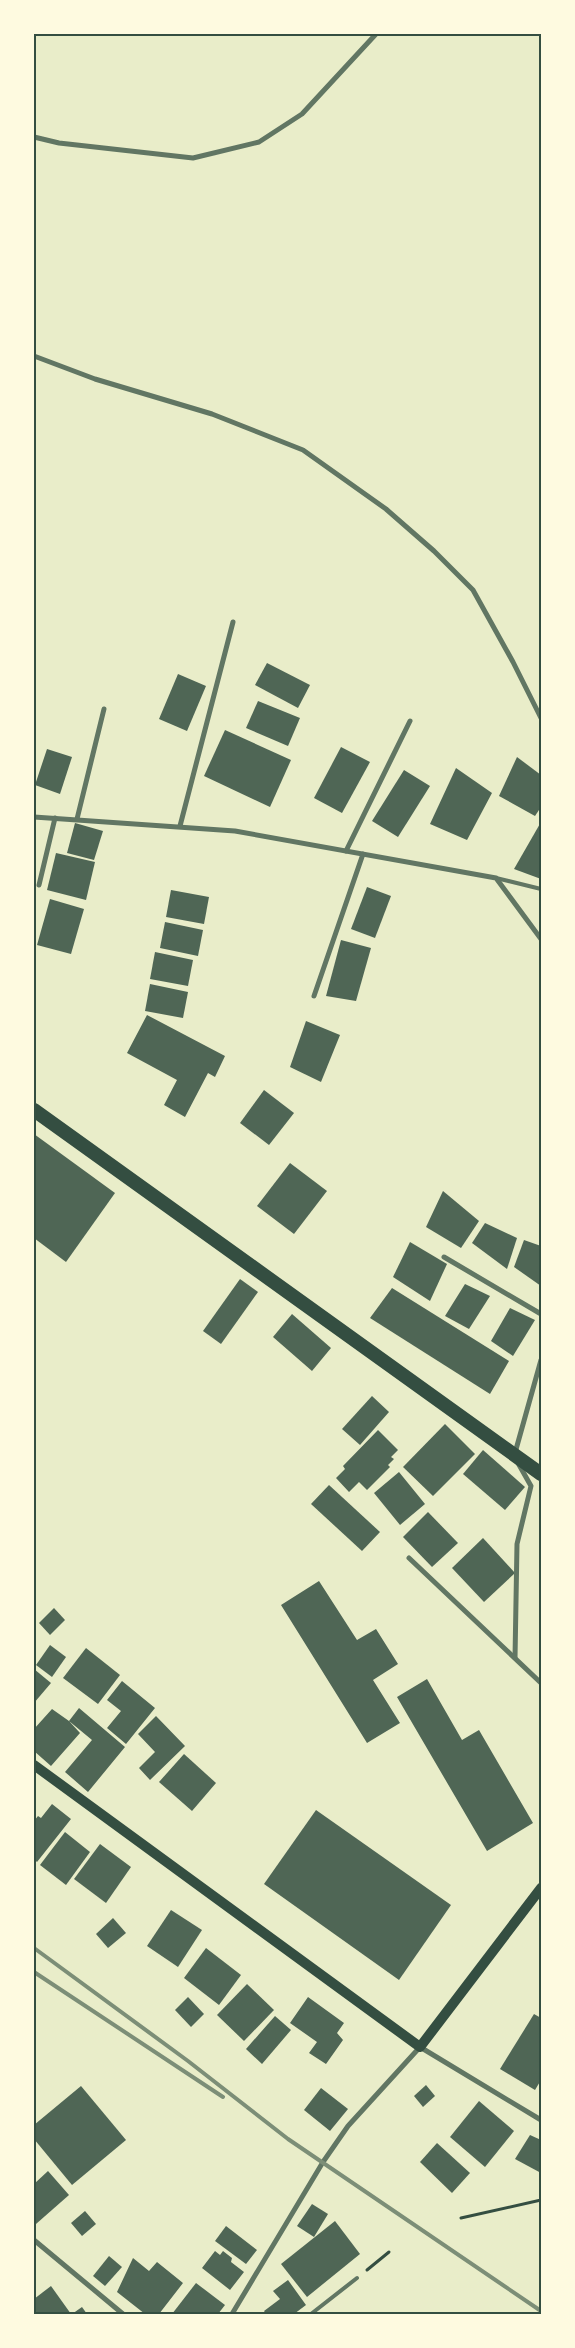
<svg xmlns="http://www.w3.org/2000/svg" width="575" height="2348" font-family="'Roboto Condensed',sans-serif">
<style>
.building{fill:#4f6655}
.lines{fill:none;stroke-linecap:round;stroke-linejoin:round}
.path{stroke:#344e41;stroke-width:3}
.service{stroke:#617663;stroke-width:4}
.minor{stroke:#617663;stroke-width:5}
.secondary{stroke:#344e41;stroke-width:10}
.trunk{stroke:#344e41;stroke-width:14}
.rail{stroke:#7c8e77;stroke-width:4}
.neatline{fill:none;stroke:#344e41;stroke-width:2}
</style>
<rect width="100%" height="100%" fill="#e9edc9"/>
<!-- building -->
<g class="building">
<polygon points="267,663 310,685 298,708 255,685"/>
<polygon points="178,674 206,686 187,731 159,719"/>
<polygon points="258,701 300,718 288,746 246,728"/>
<polygon points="225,730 291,760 270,807 204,776"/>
<polygon points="341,747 370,762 342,813 314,798"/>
<polygon points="47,749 72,757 60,794 35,785"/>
<polygon points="517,757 541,775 541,807 535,816 499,796"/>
<polygon points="456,768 492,793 467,840 430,824"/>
<polygon points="404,770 430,786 398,837 372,821"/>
<polygon points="541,822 541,879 514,869"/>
<polygon points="75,823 103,831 94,860 67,853"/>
<polygon points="56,853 95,862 86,900 47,890"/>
<polygon points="367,887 391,896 375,938 351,929"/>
<polygon points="171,890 209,897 204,924 166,917"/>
<polygon points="50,899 84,909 71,954 37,945"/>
<polygon points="165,922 203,930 198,956 160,948"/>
<polygon points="341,940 371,948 356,1001 326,996"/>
<polygon points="155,952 193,960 188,986 150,979"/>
<polygon points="150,984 188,992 183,1018 145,1011"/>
<polygon points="147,1015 225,1056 215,1077 208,1073 185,1117 164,1105 177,1080 127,1053"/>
<polygon points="306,1021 340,1035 321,1082 290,1067"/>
<polygon points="264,1090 294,1113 269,1145 240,1123"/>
<polygon points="34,1134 115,1193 66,1262 34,1238"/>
<polygon points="290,1163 327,1191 294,1234 257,1206"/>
<polygon points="443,1191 479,1221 461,1248 426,1227"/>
<polygon points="485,1223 517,1238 507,1269 472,1243"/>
<polygon points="524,1240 541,1246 541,1286 514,1267"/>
<polygon points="410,1242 447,1264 430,1301 393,1277"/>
<polygon points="240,1279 258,1292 221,1344 203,1331"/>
<polygon points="465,1284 490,1296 469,1329 445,1316"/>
<polygon points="392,1288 509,1361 490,1394 370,1318"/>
<polygon points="510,1308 535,1320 513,1356 491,1341"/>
<polygon points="292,1314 331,1348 312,1371 273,1337"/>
<polygon points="372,1396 389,1412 360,1445 342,1429"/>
<polygon points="445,1424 475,1454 433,1496 403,1467"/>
<polygon points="378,1430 398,1450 391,1457 394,1459 388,1465 390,1467 367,1490 359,1482 349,1492 336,1478 345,1469 343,1466"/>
<polygon points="483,1450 525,1487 505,1510 463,1474"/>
<polygon points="399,1472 425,1504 400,1525 374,1493"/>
<polygon points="329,1485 380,1532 362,1551 311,1504"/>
<polygon points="428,1512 458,1543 432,1567 403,1537"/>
<polygon points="483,1538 515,1573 484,1602 452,1568"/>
<polygon points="319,1581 357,1640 376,1629 398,1664 373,1680 400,1723 367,1743 281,1605"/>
<polygon points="54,1608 65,1620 50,1635 39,1623"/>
<polygon points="50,1645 66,1657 52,1677 36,1665"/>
<polygon points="86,1648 120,1675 98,1704 63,1678"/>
<polygon points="34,1669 51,1683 34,1703"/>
<polygon points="427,1679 462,1740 479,1730 533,1823 487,1851 397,1697"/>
<polygon points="122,1681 155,1708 126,1744 107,1728 121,1711 107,1700"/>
<polygon points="79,1708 125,1747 88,1792 65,1772 92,1740 69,1721 80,1733 51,1766 34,1751 34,1729 52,1709 69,1721"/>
<polygon points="156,1716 185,1746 150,1780 139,1768 155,1752 138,1734"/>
<polygon points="184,1754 216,1783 192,1811 159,1782"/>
<polygon points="52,1804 71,1819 37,1862 34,1859 36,1851 34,1850 34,1821 38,1816 41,1818"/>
<polygon points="316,1810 451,1905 399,1980 264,1884"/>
<polygon points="65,1832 90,1852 66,1885 40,1865"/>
<polygon points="100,1844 131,1867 106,1903 74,1879"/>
<polygon points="171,1910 202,1930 178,1967 147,1946"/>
<polygon points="113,1918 126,1933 108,1948 96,1934"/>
<polygon points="206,1948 241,1975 219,2005 184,1978"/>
<polygon points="247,1984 274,2010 244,2041 217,2015"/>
<polygon points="188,1997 204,2014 191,2027 175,2010"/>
<polygon points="308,1997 344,2023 337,2033 343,2040 326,2064 309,2053 317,2042 290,2023"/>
<polygon points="534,2014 541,2018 541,2080 535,2090 500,2069"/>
<polygon points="275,2016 291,2030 262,2064 246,2049"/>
<polygon points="426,2085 435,2096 423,2107 414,2096"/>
<polygon points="81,2086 126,2140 72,2185 34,2139 34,2125"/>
<polygon points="321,2088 348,2109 330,2131 304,2110"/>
<polygon points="479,2101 514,2131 485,2167 450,2137"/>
<polygon points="530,2135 541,2140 541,2173 515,2159"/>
<polygon points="437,2143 470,2173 452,2193 420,2162"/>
<polygon points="48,2171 69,2195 36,2224 34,2222 34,2184"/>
<polygon points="312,2204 328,2214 314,2237 297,2226"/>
<polygon points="85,2211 96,2224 82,2236 71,2223"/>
<polygon points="335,2221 360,2254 307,2297 281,2264"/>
<polygon points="226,2226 257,2250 246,2264 215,2241"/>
<polygon points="215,2251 220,2255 223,2251 232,2258 231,2262 244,2272 230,2290 202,2268"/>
<polygon points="109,2256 122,2267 105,2286 93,2276"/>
<polygon points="133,2258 149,2271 157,2262 183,2283 159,2314 145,2314 117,2292"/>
<polygon points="288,2280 306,2305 294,2314 266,2314 264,2311 280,2299 273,2291"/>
<polygon points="196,2283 225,2305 218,2314 172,2314"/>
<polygon points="51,2286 71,2314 34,2314 34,2299"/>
<polygon points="82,2307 87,2314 72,2314"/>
</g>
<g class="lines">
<!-- path -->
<g class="path">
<polyline points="461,2218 541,2200"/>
<polyline points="367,2270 389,2252"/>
</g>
<!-- service -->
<g class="service">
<polyline points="496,878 541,889"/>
<polyline points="311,2314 357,2278"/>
</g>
<!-- minor -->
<g class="minor">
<polyline points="34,137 59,143 193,158 259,142 302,114 376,34"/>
<polyline points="34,356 95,379 212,414 303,450 386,509 434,551 473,590 513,662 541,718"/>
<polyline points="34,817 235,831 496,878 541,939"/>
<polyline points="77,819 104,709"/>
<polyline points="180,826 233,622"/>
<polyline points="346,851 410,721"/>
<polyline points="39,885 55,818"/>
<polyline points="314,996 363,854"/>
<polyline points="444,1257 541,1314"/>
<polyline points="515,1453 541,1360"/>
<polyline points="409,1558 541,1683"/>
<polyline points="515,1658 517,1544 531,1486 518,1463"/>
<polyline points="34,2240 123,2314"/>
<polyline points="232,2314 323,2162 348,2126 420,2047 541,2120"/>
</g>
<!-- secondary -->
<polyline class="secondary" points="34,1765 420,2047 541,1888"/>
<!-- trunk -->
<polyline class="trunk" points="34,1110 541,1474"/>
<!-- rail -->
<g class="rail">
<polyline points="34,1948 188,2061 288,2139 541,2311"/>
<polyline points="34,1972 223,2097"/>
</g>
</g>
<!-- border -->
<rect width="575" height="2348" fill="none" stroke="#fefae0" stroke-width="70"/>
<rect x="35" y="35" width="505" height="2278" class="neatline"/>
</svg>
